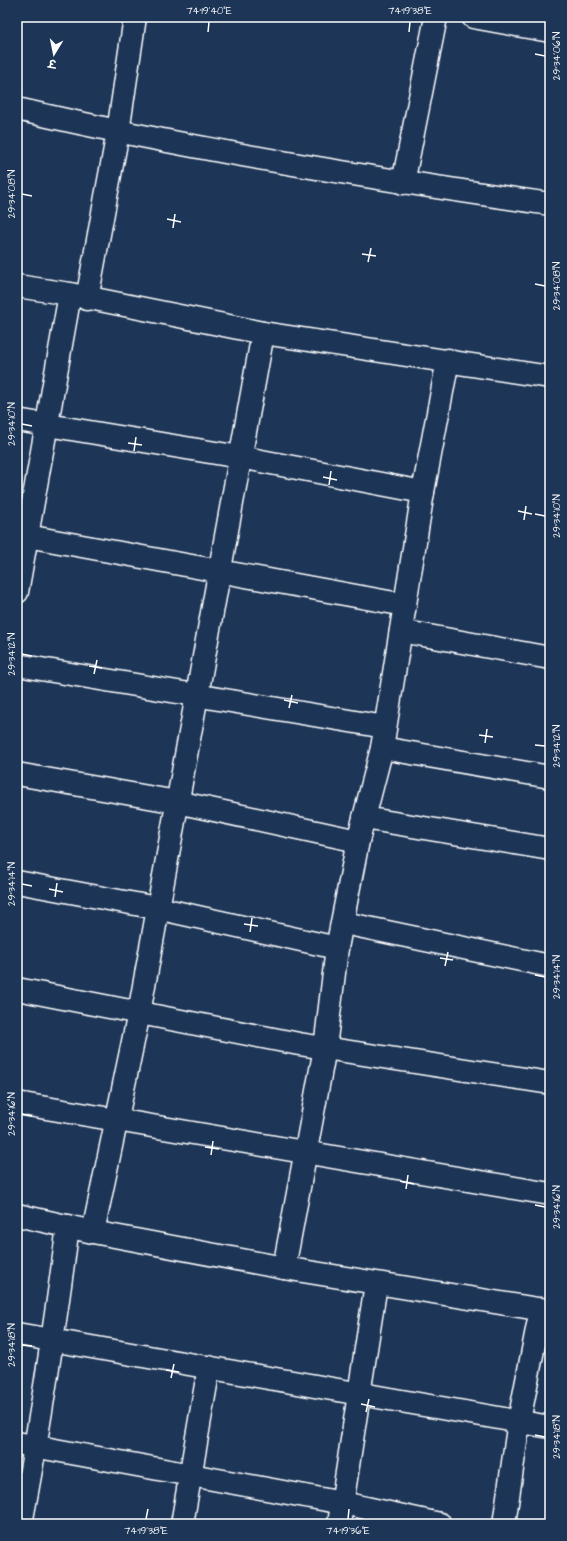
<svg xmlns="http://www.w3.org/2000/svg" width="567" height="1541" font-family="'Architects Daughter','Playpen Sans Deva',sans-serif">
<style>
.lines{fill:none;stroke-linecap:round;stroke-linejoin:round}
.minor-casing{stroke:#fff;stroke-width:25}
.minor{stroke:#1d3557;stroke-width:22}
.ticks{fill:none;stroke:#fff;stroke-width:1.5}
.neatline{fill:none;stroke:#fff;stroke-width:1.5}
.ticks-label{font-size:10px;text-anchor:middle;fill:#fff}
</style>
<rect width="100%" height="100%" fill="#1d3557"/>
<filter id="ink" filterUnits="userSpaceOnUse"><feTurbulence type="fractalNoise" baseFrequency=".025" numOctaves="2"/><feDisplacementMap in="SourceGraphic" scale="8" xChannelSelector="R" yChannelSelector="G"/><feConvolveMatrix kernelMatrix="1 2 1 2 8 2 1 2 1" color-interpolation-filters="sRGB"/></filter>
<g filter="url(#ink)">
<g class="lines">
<!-- minor casing -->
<g class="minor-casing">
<g id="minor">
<polyline points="473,17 550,31"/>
<path d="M 17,109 C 193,150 371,178 550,204"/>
<polyline points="403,183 436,17"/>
<polyline points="17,286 70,294 263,333 550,377"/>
<polyline points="87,299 118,132 135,17"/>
<polyline points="17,420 240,457 423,492"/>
<polyline points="27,536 405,605"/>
<polyline points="17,592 70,294"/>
<polyline points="401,631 550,658"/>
<polyline points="17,665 385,727"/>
<polyline points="382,748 550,777"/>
<polyline points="17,774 177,802 358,841"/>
<polyline points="364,818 550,849"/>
<polyline points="17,882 157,908 337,948"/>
<polyline points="344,923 550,966"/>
<polyline points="17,989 299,1044 550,1083"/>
<polyline points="17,1103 550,1194"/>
<polyline points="17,1215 93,1232 284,1268 550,1311"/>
<polyline points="93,1232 139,1013 263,333"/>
<polyline points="284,1268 325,1048 337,948 358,841 382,748 423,492 448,360"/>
<polyline points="17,1334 550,1427"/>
<polyline points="17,1443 343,1503 440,1524"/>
<path d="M 21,1524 C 40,1425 55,1326 68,1226"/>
<polyline points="182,1524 209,1367"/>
<polyline points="339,1524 376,1284"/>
<polyline points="504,1524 519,1421 541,1309"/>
</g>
</g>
<!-- minor -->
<use href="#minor" class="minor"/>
</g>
</g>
<!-- ticks -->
<path class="ticks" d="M 208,32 L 209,22M 409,32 L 410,22M 535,54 L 545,56M 22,194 L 32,196M 167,219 L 181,222M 173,228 L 175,214M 362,254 L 376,256M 368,262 L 371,248M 535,284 L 545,286M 22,424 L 32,426M 128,443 L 142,445M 134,451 L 136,437M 323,477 L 337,480M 329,485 L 331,471M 518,511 L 532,514M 535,514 L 545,516M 524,520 L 526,506M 22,654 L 32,656M 89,666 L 102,668M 94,674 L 97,660M 284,700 L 298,703M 289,708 L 292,695M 479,735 L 493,737M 485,743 L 487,729M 535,745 L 545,746M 22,884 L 32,886M 49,889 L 63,892M 55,897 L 57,883M 244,924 L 258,926M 250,932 L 252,918M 440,958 L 453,960M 445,966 L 448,952M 535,975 L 545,977M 22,1114 L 32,1116M 205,1147 L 219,1149M 211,1155 L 213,1141M 400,1181 L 414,1184M 406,1189 L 408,1175M 535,1205 L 545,1207M 22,1345 L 32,1346M 166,1370 L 179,1372M 171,1378 L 174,1364M 361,1404 L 375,1407M 366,1412 L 369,1399M 535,1435 L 545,1437M 146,1519 L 148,1509M 348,1519 L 349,1509"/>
<!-- margin -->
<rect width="567" height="1541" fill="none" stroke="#1d3557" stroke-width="44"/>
<!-- north arrow -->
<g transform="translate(54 54) rotate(190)" stroke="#1d3557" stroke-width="3" paint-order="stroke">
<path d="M0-3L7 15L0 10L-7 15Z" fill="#ffffff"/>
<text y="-6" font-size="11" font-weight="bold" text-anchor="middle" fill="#ffffff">उ</text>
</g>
<rect x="22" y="22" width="523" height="1497" class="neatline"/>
<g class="ticks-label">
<text x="209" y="14">74°19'40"E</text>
<text x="410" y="14">74°19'38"E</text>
<text transform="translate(556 56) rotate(-90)" y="4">29°34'06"N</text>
<text transform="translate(11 194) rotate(-90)" y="4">29°34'08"N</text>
<text transform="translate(556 286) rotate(-90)" y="4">29°34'08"N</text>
<text transform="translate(11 424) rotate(-90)" y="4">29°34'10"N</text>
<text transform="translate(556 516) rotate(-90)" y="4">29°34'10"N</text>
<text transform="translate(11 654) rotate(-90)" y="4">29°34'12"N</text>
<text transform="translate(556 746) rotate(-90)" y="4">29°34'12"N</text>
<text transform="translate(11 884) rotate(-90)" y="4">29°34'14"N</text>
<text transform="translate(556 977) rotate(-90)" y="4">29°34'14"N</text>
<text transform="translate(11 1114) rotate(-90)" y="4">29°34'16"N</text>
<text transform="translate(556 1207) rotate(-90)" y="4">29°34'16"N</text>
<text transform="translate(11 1345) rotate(-90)" y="4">29°34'18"N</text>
<text transform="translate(556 1437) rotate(-90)" y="4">29°34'18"N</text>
<text x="146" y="1534">74°19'38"E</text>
<text x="348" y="1534">74°19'36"E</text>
</g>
</svg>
